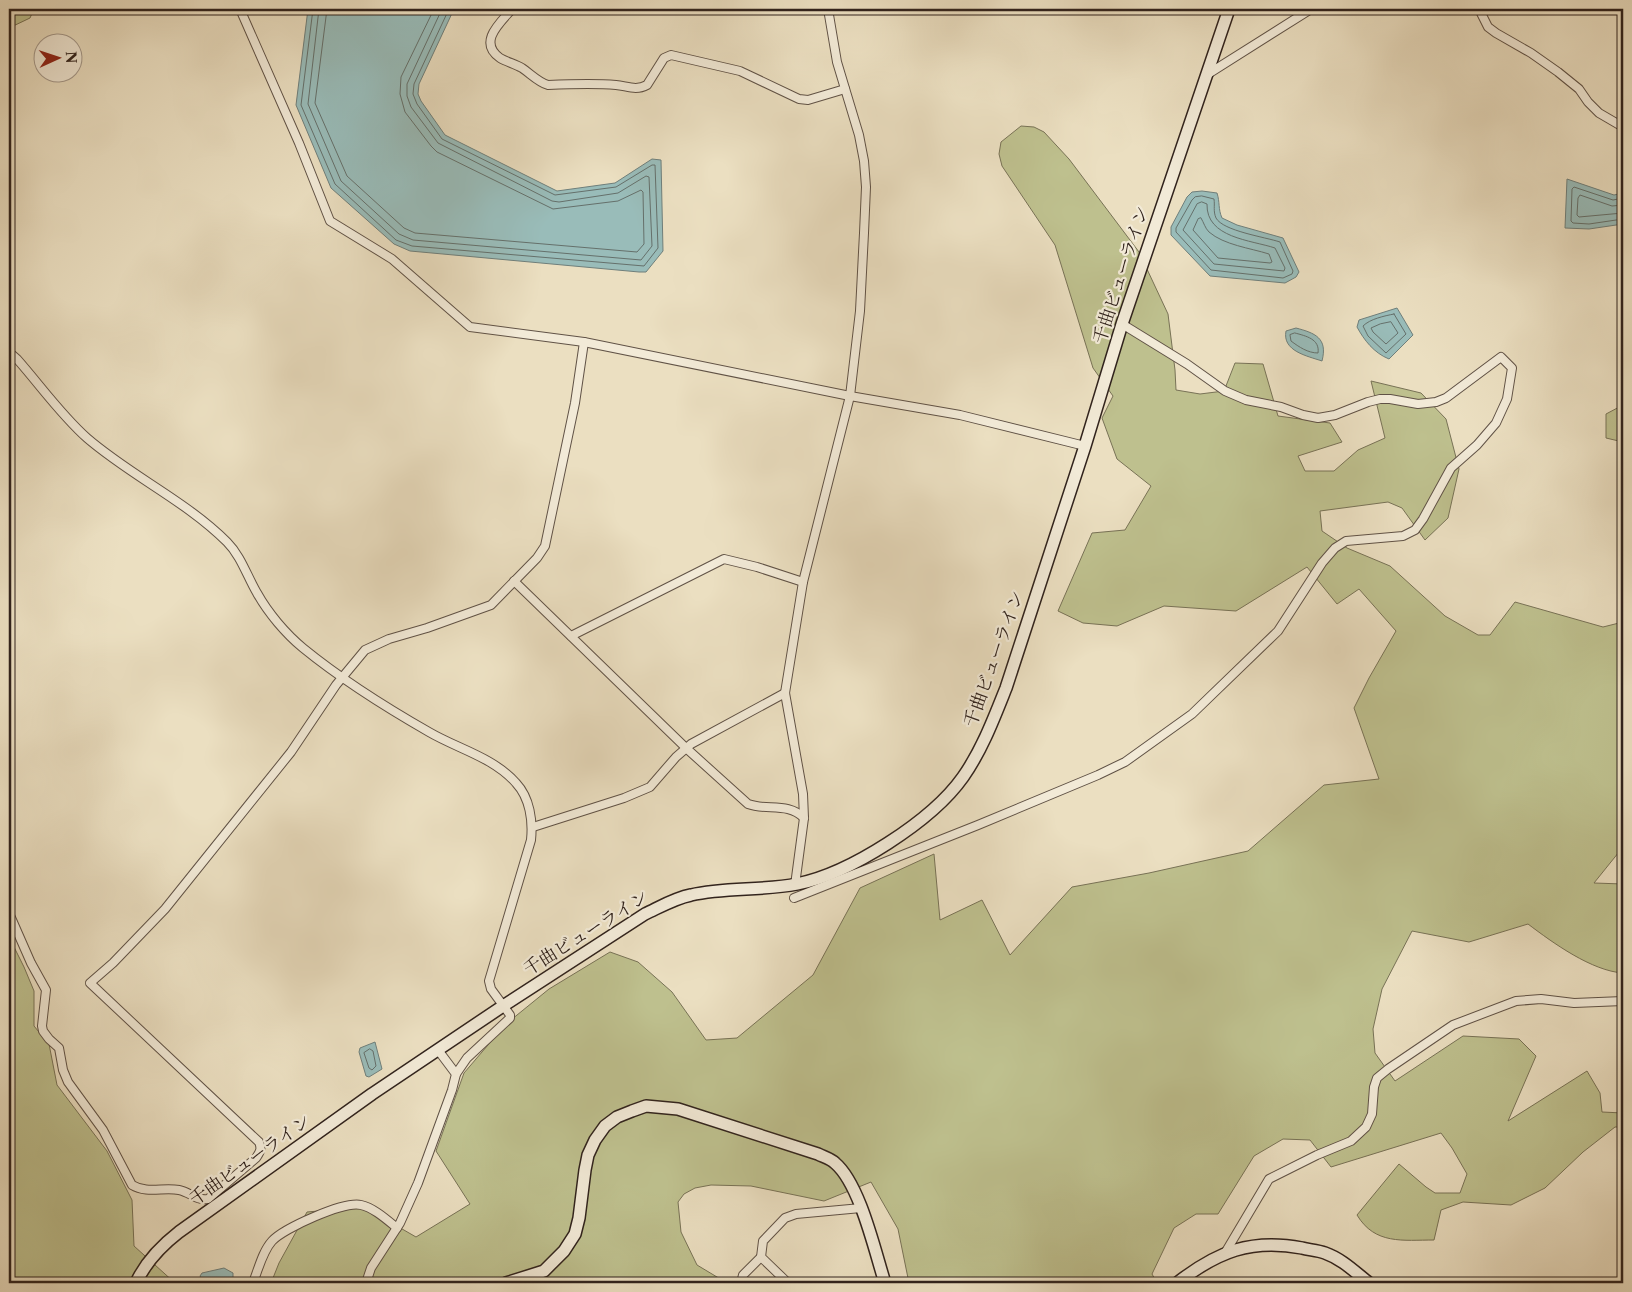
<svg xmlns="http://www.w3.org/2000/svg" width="1632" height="1292" font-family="'Libre Caslon Text','Noto Serif JP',serif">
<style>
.green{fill:#bec08e;stroke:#787256}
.water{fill:#99bcb9;stroke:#6f7f7b}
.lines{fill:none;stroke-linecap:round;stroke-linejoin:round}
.shore{stroke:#65706b;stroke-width:1}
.street-casing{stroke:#605246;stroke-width:10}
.secondary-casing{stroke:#31231d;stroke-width:14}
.street{stroke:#f2ead7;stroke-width:8}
.secondary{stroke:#f2ead7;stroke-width:11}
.labels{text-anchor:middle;stroke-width:4.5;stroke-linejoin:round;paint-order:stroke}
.street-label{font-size:18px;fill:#31231d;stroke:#f2ead7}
</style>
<rect width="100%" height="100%" fill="#ebdfc1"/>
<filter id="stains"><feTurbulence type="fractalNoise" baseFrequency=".004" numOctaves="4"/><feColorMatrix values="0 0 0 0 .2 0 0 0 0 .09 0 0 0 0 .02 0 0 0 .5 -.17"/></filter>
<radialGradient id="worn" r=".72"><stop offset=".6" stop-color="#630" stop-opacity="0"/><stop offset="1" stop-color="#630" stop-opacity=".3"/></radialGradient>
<!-- green -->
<g class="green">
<polygon points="9,9 34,9 30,18 9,28"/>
<path d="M 1021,126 L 1034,127 L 1044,132 L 1069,159 L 1139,252 L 1168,314 L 1175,370 L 1176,390 L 1200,394 L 1224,391 L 1235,363 L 1263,364 L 1278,416 L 1330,423 L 1342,442 L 1298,456 L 1305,471 L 1334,471 L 1358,450 L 1385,438 L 1371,381 L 1421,393 L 1446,419 L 1459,469 L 1448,518 L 1425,540 L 1402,508 L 1388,502 L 1320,511 L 1322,531 L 1347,548 L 1390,566 L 1445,616 L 1478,635 L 1490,635 L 1515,602 L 1603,627 L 1623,622 L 1623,847 L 1594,883 L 1623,884 L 1623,973 C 1592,971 1553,943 1528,924 L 1469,942 L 1412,931 L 1382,989 L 1373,1029 L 1375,1053 L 1395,1081 L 1463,1036 L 1519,1039 L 1536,1056 L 1508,1121 L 1587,1071 L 1600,1093 L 1602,1112 L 1623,1113 L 1623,1127 L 1615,1127 L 1583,1152 L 1545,1188 L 1511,1205 L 1463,1202 L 1441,1210 L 1434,1240 C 1403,1240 1375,1245 1357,1215 L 1399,1164 L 1426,1187 L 1435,1193 L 1460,1193 L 1467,1174 L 1452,1148 L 1441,1133 L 1331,1167 L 1310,1140 L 1283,1139 L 1254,1156 L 1218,1214 L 1196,1214 L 1174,1228 L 1152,1274 L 1157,1283 L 909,1283 L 898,1229 L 871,1182 L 824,1201 L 751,1186 L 711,1185 L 695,1188 L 684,1194 L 678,1202 L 681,1232 L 697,1265 L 727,1283 L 271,1283 L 279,1263 L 307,1212 L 364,1207 L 416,1237 L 470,1204 L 436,1151 L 464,1073 L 506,1024 L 549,989 L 610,952 L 638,962 L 672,992 L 706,1040 L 737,1038 L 813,975 L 860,888 L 934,854 L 940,920 L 982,900 L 1010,955 L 1072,887 L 1149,873 L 1248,851 L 1324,785 L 1379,779 L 1354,708 L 1369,678 L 1396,631 L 1359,589 L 1337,604 L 1307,567 L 1236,611 L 1164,606 L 1117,626 L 1083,623 L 1058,611 L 1092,533 L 1125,530 L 1151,486 L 1117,459 L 1102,418 L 1113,396 L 1093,368 L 1055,245 L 1002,166 L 999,154 L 1001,142 Z"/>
<polygon points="1623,405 1623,442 1606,438 1606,414"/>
<polygon points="9,937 24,967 34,991 34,1026 49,1044 57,1085 107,1151 132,1200 134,1246 175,1283 9,1283"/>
</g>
<!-- water -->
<g class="water">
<polygon points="308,9 454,9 419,84 418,94 421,101 445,135 557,191 615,183 652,159 661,160 663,251 646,272 639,272 410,251 394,244 331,188 296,105"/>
<polygon points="1567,179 1614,195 1623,193 1623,224 1589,229 1565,228"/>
<path d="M 1202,191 L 1217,193 C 1220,202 1218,209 1222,218 L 1237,225 L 1283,238 L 1299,272 L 1296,277 L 1285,283 L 1210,276 L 1171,235 L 1171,227 L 1187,197 L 1192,192 Z"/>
<path d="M 1397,308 L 1413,335 L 1389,359 C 1374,353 1364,340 1357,327 L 1359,320 Z"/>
<path d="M 1296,328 C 1315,333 1328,338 1322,361 C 1307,356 1282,351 1286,331 Z"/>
<polygon points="375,1042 382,1069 369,1077 366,1076 359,1052 360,1048"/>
<path d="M 224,1268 L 233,1273 L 233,1281 C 223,1284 204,1286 200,1276 L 202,1273 Z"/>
</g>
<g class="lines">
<!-- shore -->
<g class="shore">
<polyline points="313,9 301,105 335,184 396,240 412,246 644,266 658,248 655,165 652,165 616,187 555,195 442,139 417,104 413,94 414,84 449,9"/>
<polyline points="319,9 308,104 341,181 399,234 413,240 641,260 652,246 649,177 646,176 618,193 559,202 552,201 438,143 411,107 407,96 407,84 442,9"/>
<polyline points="327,9 315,103 347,176 404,228 415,233 637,252 644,244 643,192 641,190 618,201 553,209 437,152 431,146 405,112 400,94 401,77 434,9"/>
<path d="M 1202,196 L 1214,199 C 1215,206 1213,211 1216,218 C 1223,231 1265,237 1280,242 L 1293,271 L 1292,274 L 1283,278 L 1211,270 L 1176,232 L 1176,228 L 1192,200 L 1195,197 Z"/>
<polyline points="1623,198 1613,200 1574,187 1572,189 1571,221 1573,223 1589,224 1623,219"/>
<path d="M 1202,202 L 1207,204 C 1206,238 1251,240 1275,248 L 1285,268 L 1284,271 L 1214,264 L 1183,230 L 1197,204 Z"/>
<polyline points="1623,205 1612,206 1580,195 1578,198 1577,215 1579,217 1623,213"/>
<path d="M 1201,218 C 1204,223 1205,228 1209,232 C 1224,245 1250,248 1269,254 L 1272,262 L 1270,263 L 1218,258 L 1193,230 L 1198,219 Z"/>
<path d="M 1394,314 L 1406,334 L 1386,353 L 1368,336 L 1363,326 C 1370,319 1384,316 1394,314 Z"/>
<polygon points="1391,322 1398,333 1386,344 1373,332 1371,328 1380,324"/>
<path d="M 1295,333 C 1306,336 1320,339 1318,353 C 1308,353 1299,347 1291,341 L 1290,335 Z"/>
<polygon points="370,1049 373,1051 376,1066 372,1070 369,1068 364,1053"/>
</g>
<!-- street casing -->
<g class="street-casing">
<g id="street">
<polyline points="240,9 299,143 330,221 392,259 470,327 584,342 850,396 960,415 1085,446"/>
<path d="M 512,9 C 501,22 477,42 500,58 C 507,62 515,64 522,68 C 531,74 538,82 548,85 C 570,84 594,83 616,85 C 627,86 636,91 647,85 L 664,58 L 671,55 L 740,71 L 799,99 L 808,100 L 845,89"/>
<polyline points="1479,9 1488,27 1496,33 1531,53 1558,72 1579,89 1588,102 1599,113 1623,127"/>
<polyline points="1208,74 1311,9"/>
<path d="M 9,352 L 17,359 C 40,385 61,415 87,438 C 131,476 186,501 227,542 C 241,556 247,576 257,593 C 268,613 286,634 303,648 C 341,679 387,708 429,732 C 458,749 493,757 516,783 C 530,798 533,821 531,840 L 489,981 L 491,989 L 510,1015 L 510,1018 L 467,1058 L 456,1074"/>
<path d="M 514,581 L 686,748 L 748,804 C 767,811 788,802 804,818"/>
<polyline points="571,636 724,559 757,567 803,582"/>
<polyline points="533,827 624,798 650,787 676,757 691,744 785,693"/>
<polyline points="795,885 804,818 803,794 785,693 803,582 850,396 860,311 864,233 866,187 864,161 859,135 837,62 828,9"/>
<polyline points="794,898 978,825 1098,775 1125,762 1192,714 1278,631 1322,563 1335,548 1346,541 1403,536 1415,530 1423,519 1451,468 1477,445 1496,423 1507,399 1512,368 1501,357 1446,398 1436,402 1418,404 1390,399 1380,399 1368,402 1335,415 1318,418 1303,415 1281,407 1246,400 1225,391 1187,364 1122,324"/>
<path d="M 9,913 L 31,963 L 46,990 L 42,1026 L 43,1031 L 49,1039 L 59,1048 L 63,1070 L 68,1082 L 103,1130 L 132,1185 C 147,1194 163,1187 179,1190 C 190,1192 196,1201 208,1199 L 256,1158 C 260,1152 262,1149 259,1142 L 90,983 L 113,963 L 165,909 L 291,752 L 336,685 L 365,650 L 389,639 L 427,628 L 491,605 L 537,558 L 545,546 L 575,403 L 584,342"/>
<polyline points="1225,1253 1269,1179 1317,1155 1351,1141 1366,1127 1372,1114 1374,1087 1377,1078 1388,1069 1453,1025 1516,1001 1541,999 1574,1003 1623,1001"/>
<path d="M 250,1283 L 254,1280 C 259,1267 263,1251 272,1241 C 284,1228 344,1201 361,1205 C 374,1208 386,1219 397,1228"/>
<polyline points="366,1283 371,1268 400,1223 418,1183 452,1090 456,1074 438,1050"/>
<polyline points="741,1283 743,1275 761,1257"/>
<polyline points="788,1283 761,1257 763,1241 785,1218 796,1214 861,1208"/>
</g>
</g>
<!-- secondary casing -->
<g class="secondary-casing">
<g id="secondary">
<path d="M 136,1283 C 146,1261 161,1246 179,1232 L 372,1094 L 503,1006 L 645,914 C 660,907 675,898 691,895 C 725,887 762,891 797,884 C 849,874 932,821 963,777 C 982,750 994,718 1006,688 L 1085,446 L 1122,324 L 1229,9"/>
<path d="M 506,1283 L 544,1271 L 564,1251 L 575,1234 L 579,1218 L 585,1170 L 588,1155 L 595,1140 L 605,1126 L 617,1117 L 632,1111 L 646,1106 L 678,1109 L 818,1154 C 824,1157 831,1159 835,1163 C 860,1184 875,1252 885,1283"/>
<path d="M 1177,1283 C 1217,1252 1251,1238 1302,1248 C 1309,1250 1317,1250 1325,1253 C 1342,1259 1355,1272 1369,1283"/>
</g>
</g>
<!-- street -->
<use href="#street" class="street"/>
<!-- secondary -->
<use href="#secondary" class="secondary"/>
</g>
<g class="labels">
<!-- street labels -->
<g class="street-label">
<text transform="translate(1121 275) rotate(-72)" y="6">千曲ビューライン</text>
<text transform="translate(994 659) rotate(-70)" y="6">千曲ビューライン</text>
<text transform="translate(586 933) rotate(-32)" y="6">千曲ビューライン</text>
<text transform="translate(250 1160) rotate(-35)" y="6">千曲ビューライン</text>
</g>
</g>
<!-- margin -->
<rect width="1632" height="1292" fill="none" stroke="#ebdfc1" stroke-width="30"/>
<rect x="10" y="10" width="1612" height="1272" fill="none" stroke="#31231d" stroke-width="2.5"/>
<rect x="15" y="15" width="1602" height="1262" fill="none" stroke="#31231d"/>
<!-- north arrow -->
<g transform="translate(58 58) rotate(87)"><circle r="24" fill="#f2ead7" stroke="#a59a8d"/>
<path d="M0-4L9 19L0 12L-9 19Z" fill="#8f2418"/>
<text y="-8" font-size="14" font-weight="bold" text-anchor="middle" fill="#31231d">N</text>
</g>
<rect width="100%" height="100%" filter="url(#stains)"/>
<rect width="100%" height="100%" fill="url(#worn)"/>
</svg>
